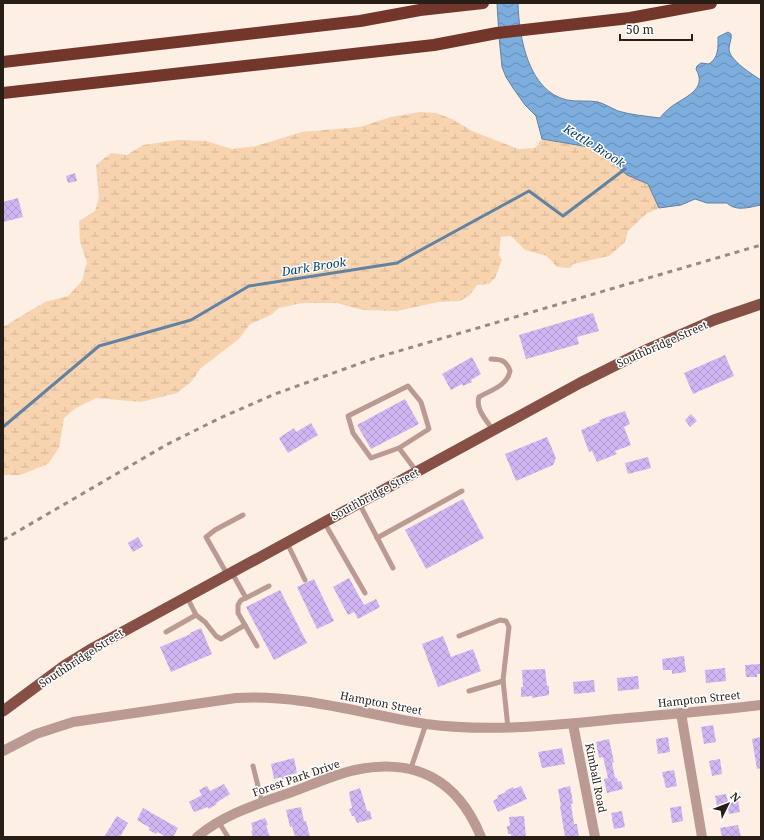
<svg xmlns="http://www.w3.org/2000/svg" width="764" height="840" font-family="'Noto Serif',serif">
<style>
.wetland{fill:url(#wetland-marsh)}
.water{fill:url(#water-waves);stroke:#6282a2}
.lines{fill:none;stroke-linecap:round;stroke-linejoin:round}
.stream{stroke:#6282a2;stroke-width:3}
.building{fill:url(#building-cross-hatch)}
.service{stroke:#ba9a93;stroke-width:5}
.minor{stroke:#ba9a93;stroke-width:10}
.primary{stroke:#865047;stroke-width:11}
.motorway{stroke:#72362b;stroke-width:12}
.rail{stroke:#968b81;stroke-width:3;stroke-dasharray:5 5;stroke-linecap:butt}
.labels{text-anchor:middle;stroke-width:3;stroke-linejoin:round;paint-order:stroke}
.street-label{font-size:11px;fill:#271f17;stroke:#fff}
.water-label{font-size:12px;font-style:italic;fill:#063f6c;stroke:#fff}
</style>
<defs>
<pattern id="wetland-marsh" width="20" height="14" patternUnits="userSpaceOnUse"><rect width="20" height="14" fill="#f8d3b0"/><path d="M1 5h8M5 5V1M11 12h8M15 12V8" fill="none" stroke="#d5b597"/></pattern>
<pattern id="water-waves" width="16" height="10" patternUnits="userSpaceOnUse"><rect width="16" height="10" fill="#7caddd"/><path d="M0 5q4-4 8 0t8 0" fill="none" stroke="#668cb2"/></pattern>
<pattern id="building-cross-hatch" width="8" height="8" patternUnits="userSpaceOnUse"><rect width="8" height="8" fill="#cfb5f1"/><path d="M0 0l8 8M0 8l8-8" fill="none" stroke="#b29bce"/></pattern>
</defs>
<rect width="100%" height="100%" fill="#fdefe3"/>
<!-- wetland -->
<polygon class="wetland" points="420,112 436,113 452,119 472,131 518,149 535,148 542,139 595,148 627,175 648,184 659,208 646,214 628,231 625,242 609,256 573,264 570,268 557,267 547,256 525,250 511,236 501,237 499,255 502,260 495,278 489,284 477,285 470,295 460,301 438,302 397,311 362,310 337,303 302,303 279,308 271,315 250,324 239,339 201,368 191,382 177,393 141,402 96,398 76,408 64,418 59,448 48,464 20,475 3,475 3,327 45,302 68,296 82,281 87,262 80,242 79,221 95,211 99,197 96,165 111,153 127,155 143,145 177,140 206,141 232,149 256,146 302,132 360,127 391,117"/>
<!-- water -->
<path class="water" d="M 497,3 L 518,3 C 519,37 528,91 567,100 C 577,102 588,100 598,102 C 605,104 611,108 618,111 C 631,115 646,116 660,118 C 663,114 667,110 671,107 C 684,97 708,90 696,69 L 697,66 L 701,63 L 709,64 C 719,57 718,48 718,37 L 728,32 L 731,34 C 732,40 729,43 729,49 C 729,60 753,75 761,80 L 761,205 C 750,207 736,212 727,203 L 707,203 L 695,199 L 681,205 L 659,208 L 648,184 L 627,175 L 595,148 L 542,139 L 536,116 L 525,105 L 513,88 L 506,77 L 502,67 L 499,37 Z"/>
<g class="lines">
<!-- stream -->
<polyline class="stream" points="3,427 99,346 191,320 249,286 397,263 529,191 563,216 625,169"/>
</g>
<!-- building -->
<g class="building">
<polygon points="75,173 77,181 68,183 66,176"/>
<polygon points="18,198 23,217 3,222 3,202"/>
<polygon points="593,313 599,331 577,337 579,344 526,359 519,335"/>
<polygon points="725,355 734,376 693,394 684,373"/>
<polygon points="472,357 481,374 471,380 472,382 463,386 462,384 451,390 442,374"/>
<polygon points="405,399 419,424 371,449 357,425"/>
<polygon points="625,411 630,424 624,427 631,445 615,451 617,454 597,462 592,451 589,452 581,430 600,422 599,420"/>
<polygon points="691,414 697,421 690,427 685,420"/>
<polygon points="311,423 318,435 288,453 279,438 294,428 296,432"/>
<polygon points="547,437 556,458 553,465 516,481 505,454"/>
<polygon points="648,457 651,468 628,474 625,463"/>
<polygon points="463,499 484,538 426,569 405,530"/>
<polygon points="138,537 143,546 133,552 128,543"/>
<polygon points="349,578 364,605 376,599 380,607 358,619 354,612 348,615 333,587"/>
<polygon points="314,579 334,621 317,629 297,587"/>
<polygon points="280,590 307,643 274,660 246,607"/>
<polygon points="201,628 212,654 171,672 160,647 191,634 190,633"/>
<polygon points="443,636 451,657 473,649 481,671 438,687 422,644"/>
<polygon points="684,656 686,672 672,674 672,670 663,670 662,659"/>
<polygon points="761,664 761,674 757,674 757,677 746,677 745,665"/>
<polygon points="725,668 726,681 706,683 705,670"/>
<polygon points="545,669 547,686 549,686 549,695 532,698 532,696 521,697 521,687 523,687 522,670"/>
<polygon points="638,676 639,689 618,691 617,678"/>
<polygon points="594,680 595,692 574,694 573,682"/>
<polygon points="713,725 716,742 704,744 701,727"/>
<polygon points="668,737 670,752 658,754 656,739"/>
<polygon points="761,737 761,768 757,769 752,739"/>
<polygon points="609,739 614,762 612,763 615,778 617,778 618,782 621,781 623,789 607,793 604,779 608,778 603,757 599,758 596,742"/>
<polygon points="562,748 565,764 542,768 538,752"/>
<polygon points="294,758 297,773 289,775 290,778 282,779 282,777 274,779 271,764"/>
<polygon points="720,759 722,774 712,776 709,761"/>
<polygon points="674,770 677,786 666,788 662,772"/>
<polygon points="224,784 230,794 216,803 217,804 209,809 208,807 194,812 189,802 202,795 199,790 207,786 210,791"/>
<polygon points="521,786 527,799 498,812 493,801 498,798 497,796 506,792 505,791 513,787 514,789"/>
<polygon points="570,786 573,803 571,804 574,824 577,824 579,837 565,837 560,806 561,806 558,789"/>
<polygon points="360,788 367,811 370,811 372,819 357,823 354,816 352,816 349,809 352,808 349,792"/>
<polygon points="726,794 728,802 738,800 740,812 729,814 728,809 718,811 715,796"/>
<polygon points="681,806 683,821 672,823 670,808"/>
<polygon points="301,807 304,821 306,821 310,837 295,837 292,826 290,827 286,810"/>
<polygon points="143,808 178,828 173,837 166,837 158,832 156,834 149,830 150,828 137,820"/>
<polygon points="622,811 625,827 614,829 611,813"/>
<polygon points="117,816 128,823 120,837 104,837"/>
<polygon points="524,816 526,837 511,837 511,834 508,834 507,826 510,826 509,817"/>
<polygon points="265,818 268,825 266,825 270,837 253,837 251,831 253,830 251,823"/>
<polygon points="738,825 741,837 722,837 720,828"/>
</g>
<g class="lines">
<!-- service -->
<g class="service">
<path d="M 491,359 C 501,359 507,361 510,371 C 507,386 491,390 479,397 C 475,409 487,421 493,430"/>
<polyline points="399,448 371,458 353,433 348,416 408,386 421,402 429,429 399,448 417,472"/>
<polyline points="359,503 393,568"/>
<polyline points="324,522 365,593"/>
<polyline points="377,538 462,491"/>
<polyline points="287,543 305,580"/>
<polyline points="232,573 246,598 241,600 238,605 238,613 257,646"/>
<polyline points="227,574 206,537 215,530 243,515"/>
<polyline points="187,597 196,615 205,622 216,636 221,639 245,625"/>
<polyline points="246,598 269,586"/>
<polyline points="166,632 196,615"/>
<polyline points="459,636 500,620 506,621 509,627 503,680 508,728"/>
<polyline points="469,691 503,681"/>
<polyline points="253,766 262,802"/>
<polyline points="411,768 426,724"/>
<polyline points="218,821 228,837"/>
</g>
<!-- minor -->
<g class="minor">
<polyline points="681,713 702,837"/>
<polyline points="573,724 595,837"/>
<path d="M 3,751 L 36,734 L 73,722 L 236,698 C 301,694 363,714 426,724 C 487,732 546,726 607,720 C 659,715 710,711 761,705"/>
<path d="M 197,837 C 224,814 258,804 292,792 C 311,785 336,774 355,770 C 415,757 458,780 481,837"/>
</g>
<!-- primary -->
<polyline class="primary" points="3,711 64,666 93,648 580,383 648,349 714,320 761,304"/>
<!-- motorway -->
<g class="motorway">
<polyline points="3,62 360,21 420,10 483,3"/>
<polyline points="3,93 434,45 497,33 630,18 711,3"/>
</g>
<!-- rail -->
<polyline class="rail" points="3,540 166,445 220,418 275,394 375,358 761,245"/>
</g>
<g class="labels">
<!-- street labels -->
<g class="street-label">
<text transform="translate(662 344) rotate(-24)" y="4">Southbridge Street</text>
<text transform="translate(375 494) rotate(-28)" y="4">Southbridge Street</text>
<text transform="translate(81 658) rotate(-33)" y="4">Southbridge Street</text>
<text transform="translate(699 699) rotate(-6)" y="4">Hampton Street</text>
<text transform="translate(381 703) rotate(11)" y="4">Hampton Street</text>
<text transform="translate(296 778) rotate(-19)" y="4">Forest Park Drive</text>
<text transform="translate(596 778) rotate(79)" y="4">Kimball Road</text>
</g>
<!-- water labels -->
<g class="water-label">
<text transform="translate(594 146) rotate(32)" y="4">Kettle Brook</text>
<text transform="translate(314 267) rotate(-9)" y="4">Dark Brook</text>
</g>
</g>
<!-- border -->
<rect width="764" height="840" fill="none" stroke="#271f17" stroke-width="8"/>
<!-- north arrow -->
<g transform="translate(728 804) rotate(47)" stroke="#ffffff" stroke-width="3" paint-order="stroke">
<path d="M0-3L7 15L0 10L-7 15Z" fill="#271f17"/>
<text y="-6" font-size="11" font-weight="bold" text-anchor="middle" fill="#271f17">N</text>
</g>
<!-- scale -->
<path d="M620 34v6h72v-6" fill="none" stroke="#271f17" stroke-width="2"/>
<text x="626" y="34" font-size="12" fill="#271f17" stroke="#ffffff" stroke-width="3" paint-order="stroke">50 m</text>
</svg>
